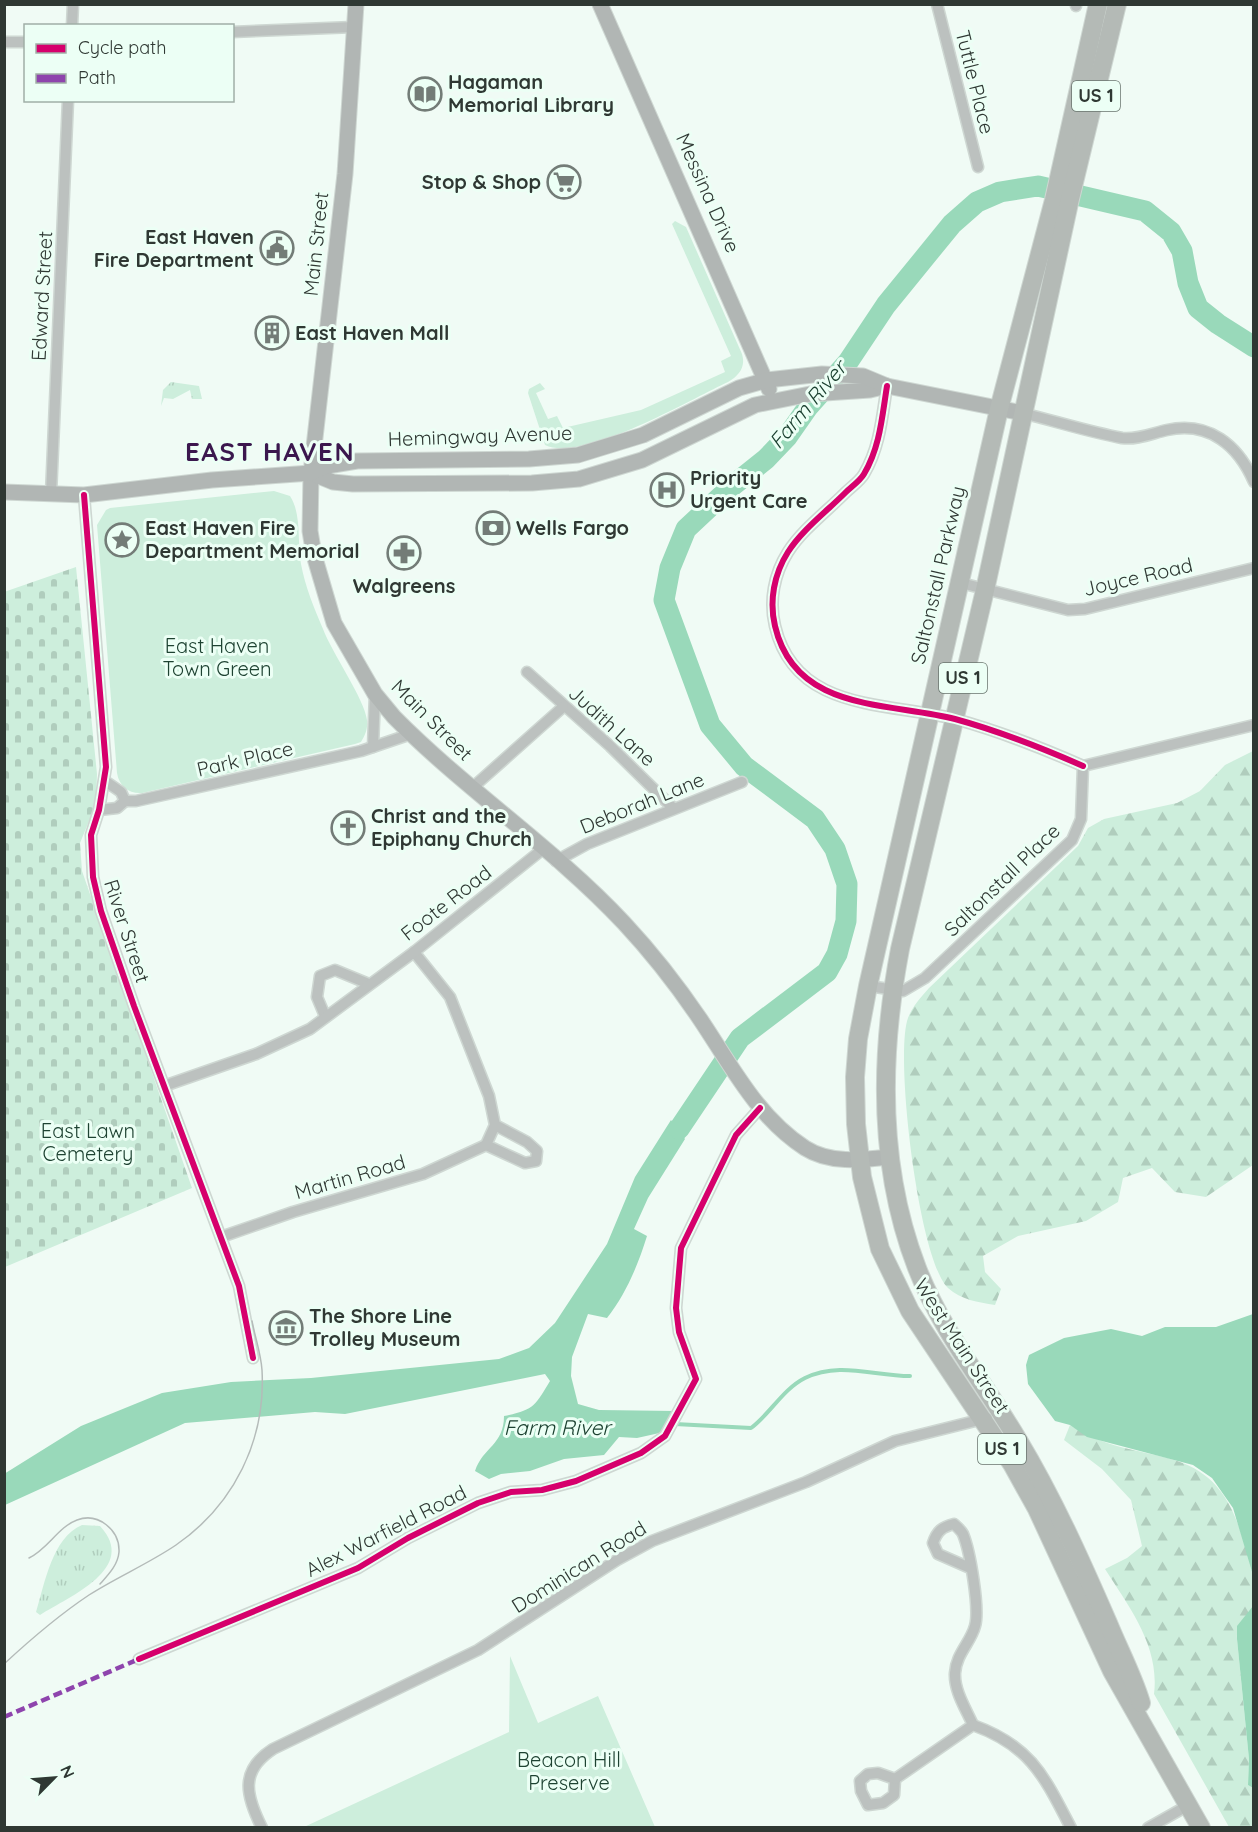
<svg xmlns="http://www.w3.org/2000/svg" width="1258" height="1832" font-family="Quicksand,sans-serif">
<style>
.grass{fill:url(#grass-tufts)}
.forest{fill:url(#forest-firs)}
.cemetery{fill:url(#cemetery-stones)}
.park{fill:#cdeedc}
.water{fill:#99d9ba}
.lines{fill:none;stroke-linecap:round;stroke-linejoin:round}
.stream{stroke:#99d9ba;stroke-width:4}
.river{stroke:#99d9ba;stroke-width:21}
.street-casing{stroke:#ced7d2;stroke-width:13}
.secondary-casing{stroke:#ced7d2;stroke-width:17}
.primary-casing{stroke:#ced7d2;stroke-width:20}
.street{stroke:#bcc1bf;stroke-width:10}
.secondary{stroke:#b1b6b4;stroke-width:15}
.primary{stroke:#b4bab6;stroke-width:18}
.tram{stroke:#b4bbb9;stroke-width:1.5}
.quiet{stroke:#8e44ad;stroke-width:4.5;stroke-dasharray:9 4.5;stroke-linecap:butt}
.cycleway-casing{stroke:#ecfff5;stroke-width:10}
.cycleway{stroke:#d6006c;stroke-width:6}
.labels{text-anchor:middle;stroke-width:6;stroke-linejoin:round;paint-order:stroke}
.shield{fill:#ecfff5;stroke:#68746d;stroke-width:1.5}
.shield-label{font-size:18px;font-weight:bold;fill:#2f3833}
.poi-label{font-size:20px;font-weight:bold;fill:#2f3833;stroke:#ecfff5;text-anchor:start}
.street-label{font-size:20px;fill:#2f3833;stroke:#ecfff5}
.park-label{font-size:20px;fill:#1e4332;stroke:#ecfff5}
.water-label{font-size:21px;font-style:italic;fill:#1b4130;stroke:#ecfff5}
.district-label{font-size:26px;font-weight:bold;letter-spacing:1.5px;fill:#3b184e;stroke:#ecfff5}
</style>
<defs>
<pattern id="grass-tufts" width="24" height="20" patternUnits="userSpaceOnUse" patternTransform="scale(1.5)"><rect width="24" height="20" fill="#cdeedc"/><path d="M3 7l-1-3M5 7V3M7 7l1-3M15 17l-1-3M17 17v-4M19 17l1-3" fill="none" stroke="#b0cdbd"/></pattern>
<pattern id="forest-firs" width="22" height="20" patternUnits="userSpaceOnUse" patternTransform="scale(1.5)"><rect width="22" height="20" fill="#cdeedc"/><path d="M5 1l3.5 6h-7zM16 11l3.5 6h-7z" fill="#b0cdbd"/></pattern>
<pattern id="cemetery-stones" width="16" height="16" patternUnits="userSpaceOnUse" patternTransform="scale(1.5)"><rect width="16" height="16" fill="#cdeedc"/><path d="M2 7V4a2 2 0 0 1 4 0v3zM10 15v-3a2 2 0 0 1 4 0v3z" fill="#b0cdbd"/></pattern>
</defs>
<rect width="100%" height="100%" fill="#f0fbf5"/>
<!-- grass -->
<g class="grass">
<polygon points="171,382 199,386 202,399 192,399 190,390 173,399 164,398 161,406 163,390"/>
<path d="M 82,1525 L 100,1526 C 139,1568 70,1596 40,1615 L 36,1612 C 45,1583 52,1538 82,1525 Z"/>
</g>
<!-- forest -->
<g class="forest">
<path d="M 1253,751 L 1253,1165 L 1206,1197 L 1175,1192 L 1152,1168 L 1123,1178 L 1118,1202 L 1086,1221 L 1018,1236 L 983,1256 L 985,1272 L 1001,1289 L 995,1305 C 978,1302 961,1300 948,1288 C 919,1261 894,1056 908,1018 C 912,1007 921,997 929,988 L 1078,846 L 1088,828 L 1104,819 L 1177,803 L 1200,791 L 1225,765 Z"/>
<path d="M 1070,1425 C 1140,1471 1210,1433 1241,1533 C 1245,1547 1252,1562 1253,1577 C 1254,1586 1256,1601 1252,1608 C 1245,1625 1237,1619 1237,1639 L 1249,1759 L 1248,1785 L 1253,1788 L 1253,1827 L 1229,1827 L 1154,1694 C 1160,1646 1129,1607 1105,1569 L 1127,1558 L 1142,1546 L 1131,1500 L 1102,1469 L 1064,1440 Z"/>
</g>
<!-- cemetery -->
<polygon class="cemetery" points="76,567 97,774 96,804 80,843 82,871 192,1188 5,1267 4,592"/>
<!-- park -->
<g class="park">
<path d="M 675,221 L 686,227 L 742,354 C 746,367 739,376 728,382 C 691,399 583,463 545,445 L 528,393 L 529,389 L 540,383 L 545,389 L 536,393 L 548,419 L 557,416 L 563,428 L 641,410 L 725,372 L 721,361 L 731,356 L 672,224 Z"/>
<path d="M 274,491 L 290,496 C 302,514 297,543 301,564 C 305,586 314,608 323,629 C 332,653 365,700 367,720 C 368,729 365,735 361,742 L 355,744 L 142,793 C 129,794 119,786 117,773 L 97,525 L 106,510 L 110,508 Z"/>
<polygon points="510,1656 538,1723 598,1696 655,1827 304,1827 509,1732"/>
</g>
<!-- water -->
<g class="water">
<path d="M 671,1120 L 685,1139 L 648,1198 L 634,1229 L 647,1236 C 638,1265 626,1294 607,1318 L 588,1314 L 572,1357 L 571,1376 L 578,1404 L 599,1410 L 674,1411 L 664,1432 L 637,1438 L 619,1437 L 604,1455 L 564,1459 L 530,1471 L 501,1474 L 489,1479 L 475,1471 C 483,1447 504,1445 504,1416 C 534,1410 535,1406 550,1381 L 545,1374 L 345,1414 L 315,1412 L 185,1423 L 5,1505 L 4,1474 L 81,1426 L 162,1393 L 231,1382 L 311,1378 L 499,1359 L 529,1348 L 555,1323 L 607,1244 L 635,1177 Z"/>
<polygon points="1253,1314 1254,1314 1253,1575 1233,1508 1212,1478 1193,1465 1087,1437 1070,1425 1055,1421 1028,1384 1026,1365 1029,1355 1064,1338 1111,1329 1142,1336 1165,1327 1216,1327"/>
<polygon points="1253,1606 1253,1788 1248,1785 1249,1759 1237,1639 1237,1626"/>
</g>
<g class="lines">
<!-- stream -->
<path class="stream" d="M 675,1424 L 751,1428 C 770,1414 783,1389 805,1378 C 839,1361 874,1376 910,1376"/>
<!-- river -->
<polyline class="river" points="679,1129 740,1038 827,972 837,954 846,921 847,884 835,849 815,819 744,766 710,725 664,600 670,568 686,529 731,487 766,459 787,437 808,407 848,362 886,305 952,224 977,202 1000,192 1038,186 1145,211 1171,232 1182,251 1188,283 1198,308 1218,324 1254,347"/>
<!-- street casing -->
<g class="street-casing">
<g id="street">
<polyline points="937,4 978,167"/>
<polyline points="1076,6 1076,4"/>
<polyline points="72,26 73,4"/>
<polyline points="232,32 354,27"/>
<polyline points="4,42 26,42"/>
<path d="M 887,386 C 882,417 880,447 864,474 C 860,481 851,487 845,493 C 826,512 802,530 788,552 C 774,574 769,601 775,626 C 795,712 887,702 955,719 C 999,731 1042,748 1083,766"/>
<path d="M 1022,413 C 1055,421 1089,432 1122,438 C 1137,440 1153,433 1167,430 C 1209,421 1238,445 1254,482"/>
<polyline points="51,494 68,100"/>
<polyline points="84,495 106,767 99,810 91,835 93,877 101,911 134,1006 239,1286 253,1358"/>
<polyline points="961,583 1068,610 1085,609 1254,568"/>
<polyline points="527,672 610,746 673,808"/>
<polyline points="373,747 375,694"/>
<polyline points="1083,766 1254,725"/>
<polyline points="105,781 121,792 125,801 136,801 361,751 411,734"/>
<polyline points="472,788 563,707"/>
<polyline points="99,810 117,808 125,801"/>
<polyline points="556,861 587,844 742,782"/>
<polyline points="414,952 450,997 489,1096 495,1125 486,1145 525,1163 536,1161 537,1151 527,1142 495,1125"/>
<polyline points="868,986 903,991 925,978 1072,840 1081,819 1083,766"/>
<polyline points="325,1016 317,997 320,976 335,970 369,984"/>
<polyline points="164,1086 256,1054 310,1029 414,952 543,849"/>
<polyline points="221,1237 293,1212 423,1174 486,1145"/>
<path d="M 970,1568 L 938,1554 L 933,1543 C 937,1531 942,1527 954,1524 C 957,1527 961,1530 963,1534 C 970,1551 980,1609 975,1626 C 971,1642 956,1654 955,1673 C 954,1691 966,1709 973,1725"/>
<polyline points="139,1659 358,1568 408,1538 478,1503 511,1492 542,1490 576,1481 641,1453 665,1436 696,1379 679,1332 676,1308 681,1248 736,1135 760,1108"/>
<polygon points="878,1773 895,1779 894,1795 883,1803 868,1805 861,1791 860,1781 868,1774"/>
<path d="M 895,1779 L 973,1725 C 1031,1746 1044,1776 1071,1828"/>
<path d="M 262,1828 C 246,1796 239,1771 273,1749 L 478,1650 L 617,1560 L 652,1541 L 806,1482 L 895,1441 L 987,1418"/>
<polyline points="1148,1828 1187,1806"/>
</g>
</g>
<!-- secondary casing -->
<g class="secondary-casing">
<g id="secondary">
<path d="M 356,4 L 345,174 L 311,473 L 310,531 L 314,555 L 334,623 L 375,694 L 394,717 C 466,790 554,848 624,923 C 652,953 677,985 700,1019 C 731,1065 757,1117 805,1148 C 830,1164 862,1160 889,1157"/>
<polyline points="600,4 769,389"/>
<polyline points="311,473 333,482 353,484 532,483 579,479 642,460 755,405 810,394 870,390 887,386"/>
<polyline points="4,492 84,495 212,480 311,473 327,466 357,461 529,459 578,455 643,435 739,388 767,380 822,374 863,376 887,386 1022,413"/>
</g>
</g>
<!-- primary casing -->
<g class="primary-casing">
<g id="primary">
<polyline points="1098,4 1054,200 999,409 868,986 858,1039 855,1077 856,1124 862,1177 880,1249 910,1311 1012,1464 1037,1509 1112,1671 1201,1828"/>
<path d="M 1117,4 L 1069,203 L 985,590 L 900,949 C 880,1054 878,1167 917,1268 C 941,1330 984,1383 1018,1440 C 1053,1498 1081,1561 1108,1623 C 1119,1650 1133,1676 1141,1703"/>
</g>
</g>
<!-- street -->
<use href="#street" class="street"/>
<!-- secondary -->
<use href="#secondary" class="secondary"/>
<!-- primary -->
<use href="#primary" class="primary"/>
<!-- tram -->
<g class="tram">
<path d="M 29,1558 C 48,1549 58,1527 77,1520 C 98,1512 120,1530 119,1552 C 118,1565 108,1575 100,1584"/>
<path d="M 4,1664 C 31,1639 59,1615 89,1595 C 117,1577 148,1564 176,1545 C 234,1505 266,1440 262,1370 C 261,1354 255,1337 252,1321"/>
</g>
<!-- quiet -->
<polyline class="quiet" points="4,1717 139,1659"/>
<!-- cycleway casing -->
<g class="cycleway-casing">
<g id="cycleway">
<path d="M 887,386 C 882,417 880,447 864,474 C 860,481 851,487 845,493 C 826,512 802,530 788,552 C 774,574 769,601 775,626 C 795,712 887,702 955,719 C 999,731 1042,748 1083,766"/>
<polyline points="84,495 106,767 99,810 91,835 93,877 101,911 134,1006 239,1286 253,1358"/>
<polyline points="139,1659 358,1568 408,1538 478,1503 511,1492 542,1490 576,1481 641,1453 665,1436 696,1379 679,1332 676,1308 681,1248 736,1135 760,1108"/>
</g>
</g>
<!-- cycleway -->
<use href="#cycleway" class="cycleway"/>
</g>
<!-- icons -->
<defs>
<g id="library-ring" transform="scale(1.725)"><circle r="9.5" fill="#ecfff5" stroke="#737c77" stroke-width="1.5"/><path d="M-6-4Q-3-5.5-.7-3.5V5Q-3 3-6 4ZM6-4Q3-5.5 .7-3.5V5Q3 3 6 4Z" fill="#737c77"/></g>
<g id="supermarket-ring" transform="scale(1.725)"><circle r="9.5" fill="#ecfff5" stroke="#737c77" stroke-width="1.5"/><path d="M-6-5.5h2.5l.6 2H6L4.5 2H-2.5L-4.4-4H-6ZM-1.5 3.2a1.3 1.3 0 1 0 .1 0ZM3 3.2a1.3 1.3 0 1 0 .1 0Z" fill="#737c77"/></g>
<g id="civic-ring" transform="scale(1.725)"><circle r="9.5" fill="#ecfff5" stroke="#737c77" stroke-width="1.5"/><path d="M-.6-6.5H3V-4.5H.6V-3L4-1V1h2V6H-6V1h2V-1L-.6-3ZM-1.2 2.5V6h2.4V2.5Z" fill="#737c77"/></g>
<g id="building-ring" transform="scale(1.725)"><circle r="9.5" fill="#ecfff5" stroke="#737c77" stroke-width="1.5"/><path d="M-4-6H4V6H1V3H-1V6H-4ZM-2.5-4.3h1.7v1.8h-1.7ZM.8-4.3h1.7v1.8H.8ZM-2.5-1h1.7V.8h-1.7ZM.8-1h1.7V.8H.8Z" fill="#737c77"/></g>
<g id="hospital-ring" transform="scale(1.725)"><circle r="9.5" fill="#ecfff5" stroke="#737c77" stroke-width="1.5"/><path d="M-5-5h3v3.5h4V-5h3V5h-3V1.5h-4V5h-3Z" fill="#737c77"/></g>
<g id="bank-ring" transform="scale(1.725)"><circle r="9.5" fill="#ecfff5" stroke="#737c77" stroke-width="1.5"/><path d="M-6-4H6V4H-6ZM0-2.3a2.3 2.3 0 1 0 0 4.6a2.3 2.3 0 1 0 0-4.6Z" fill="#737c77"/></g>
<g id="sight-ring" transform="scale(1.725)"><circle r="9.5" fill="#ecfff5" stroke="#737c77" stroke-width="1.5"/><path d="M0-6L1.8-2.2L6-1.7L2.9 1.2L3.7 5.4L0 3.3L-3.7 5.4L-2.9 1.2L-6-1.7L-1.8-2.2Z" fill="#737c77"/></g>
<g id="pharmacy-ring" transform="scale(1.725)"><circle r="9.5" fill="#ecfff5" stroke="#737c77" stroke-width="1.5"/><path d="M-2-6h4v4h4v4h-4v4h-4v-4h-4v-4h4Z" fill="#737c77"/></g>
<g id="church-ring" transform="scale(1.725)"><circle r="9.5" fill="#ecfff5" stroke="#737c77" stroke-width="1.5"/><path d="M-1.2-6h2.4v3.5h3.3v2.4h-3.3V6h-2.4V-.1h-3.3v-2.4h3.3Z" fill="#737c77"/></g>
<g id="museum-ring" transform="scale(1.725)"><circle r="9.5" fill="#ecfff5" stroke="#737c77" stroke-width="1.5"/><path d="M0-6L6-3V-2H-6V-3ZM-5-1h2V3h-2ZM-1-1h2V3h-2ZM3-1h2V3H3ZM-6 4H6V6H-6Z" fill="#737c77"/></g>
</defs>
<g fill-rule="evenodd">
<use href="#library-ring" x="425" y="94"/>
<use href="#supermarket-ring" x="564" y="182"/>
<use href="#civic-ring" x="277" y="248"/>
<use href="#building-ring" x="272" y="333"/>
<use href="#hospital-ring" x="667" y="490"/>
<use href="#bank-ring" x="493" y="528"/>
<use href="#sight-ring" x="122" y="540"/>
<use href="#pharmacy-ring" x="404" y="553"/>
<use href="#church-ring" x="348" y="828"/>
<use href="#museum-ring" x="286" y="1328"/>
</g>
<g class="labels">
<!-- shield labels -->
<g class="shield">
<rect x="1072" y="81" width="48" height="30" rx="4.5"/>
<rect x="939" y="663" width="48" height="30" rx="4.5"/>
<rect x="978" y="1434" width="48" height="30" rx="4.5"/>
</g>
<g class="shield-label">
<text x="1096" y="102">US 1</text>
<text x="963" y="684">US 1</text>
<text x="1002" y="1455">US 1</text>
</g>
<!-- poi labels -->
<g class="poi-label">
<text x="448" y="89">Hagaman<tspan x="448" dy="23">Memorial Library</tspan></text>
<text x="541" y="189" text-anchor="end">Stop &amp; Shop</text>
<text x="254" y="244" text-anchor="end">East Haven<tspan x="254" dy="23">Fire Department</tspan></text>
<text x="295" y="340">East Haven Mall</text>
<text x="690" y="485">Priority<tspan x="690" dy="23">Urgent Care</tspan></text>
<text x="145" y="535">East Haven Fire<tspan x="145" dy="23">Department Memorial</tspan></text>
<text x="516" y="535">Wells Fargo</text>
<text x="404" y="593" text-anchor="middle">Walgreens</text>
<text x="371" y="823">Christ and the<tspan x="371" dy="23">Epiphany Church</tspan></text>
<text x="309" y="1323">The Shore Line<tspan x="309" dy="23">Trolley Museum</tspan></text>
</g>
<!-- street labels -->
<g class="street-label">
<text transform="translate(975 82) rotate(76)" y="7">Tuttle Place</text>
<text transform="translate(708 193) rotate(66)" y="7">Messina Drive</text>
<text transform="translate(316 244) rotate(-84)" y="7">Main Street</text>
<text transform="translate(42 296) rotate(-87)" y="7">Edward Street</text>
<text transform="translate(480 436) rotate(-2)" y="7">Hemingway Avenue</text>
<text transform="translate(938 575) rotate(-77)" y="7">Saltonstall Parkway</text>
<text transform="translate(1138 577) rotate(-13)" y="7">Joyce Road</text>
<text transform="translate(432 720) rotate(45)" y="7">Main Street</text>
<text transform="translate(612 726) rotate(42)" y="7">Judith Lane</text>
<text transform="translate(245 759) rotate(-13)" y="7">Park Place</text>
<text transform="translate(642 803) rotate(-22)" y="7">Deborah Lane</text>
<text transform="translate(1002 880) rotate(-44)" y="7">Saltonstall Place</text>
<text transform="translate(446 903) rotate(-38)" y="7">Foote Road</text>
<text transform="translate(127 931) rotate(72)" y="7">River Street</text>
<text transform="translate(350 1177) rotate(-16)" y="7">Martin Road</text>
<text transform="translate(962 1346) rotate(57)" y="7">West Main Street</text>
<text transform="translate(386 1531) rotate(-27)" y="7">Alex Warfield Road</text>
<text transform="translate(579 1567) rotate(-32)" y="7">Dominican Road</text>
</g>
<!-- park labels -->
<g class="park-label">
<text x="217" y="653">East Haven<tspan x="217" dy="23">Town Green</tspan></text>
<text x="88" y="1138">East Lawn<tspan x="88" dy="23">Cemetery</tspan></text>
<text x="569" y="1767">Beacon Hill<tspan x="569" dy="23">Preserve</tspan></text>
</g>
<!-- water labels -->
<g class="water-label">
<text transform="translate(808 405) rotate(-50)" y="7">Farm River</text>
<text x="557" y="1435">Farm River</text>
</g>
<!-- district labels -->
<g class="district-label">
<text x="270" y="461">EAST HAVEN</text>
</g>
</g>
<!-- border -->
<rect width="1258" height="1832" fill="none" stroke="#2f3833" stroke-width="12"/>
<!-- legend -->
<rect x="24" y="24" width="210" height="78" fill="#ecfff5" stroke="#a0afa7" stroke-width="1.5"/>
<rect x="36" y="44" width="30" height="9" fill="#d6006c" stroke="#a0afa7" stroke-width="1.5"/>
<text x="78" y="54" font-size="18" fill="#2f3833">Cycle path</text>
<rect x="36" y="74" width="30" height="9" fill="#8e44ad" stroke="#a0afa7" stroke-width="1.5"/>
<text x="78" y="84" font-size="18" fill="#2f3833">Path</text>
<!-- north arrow -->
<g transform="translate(54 1778) rotate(65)" stroke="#ecfff5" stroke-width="4.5" paint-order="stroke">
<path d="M0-4.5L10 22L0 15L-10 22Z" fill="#2f3833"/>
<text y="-9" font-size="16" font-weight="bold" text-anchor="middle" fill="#2f3833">N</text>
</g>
</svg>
